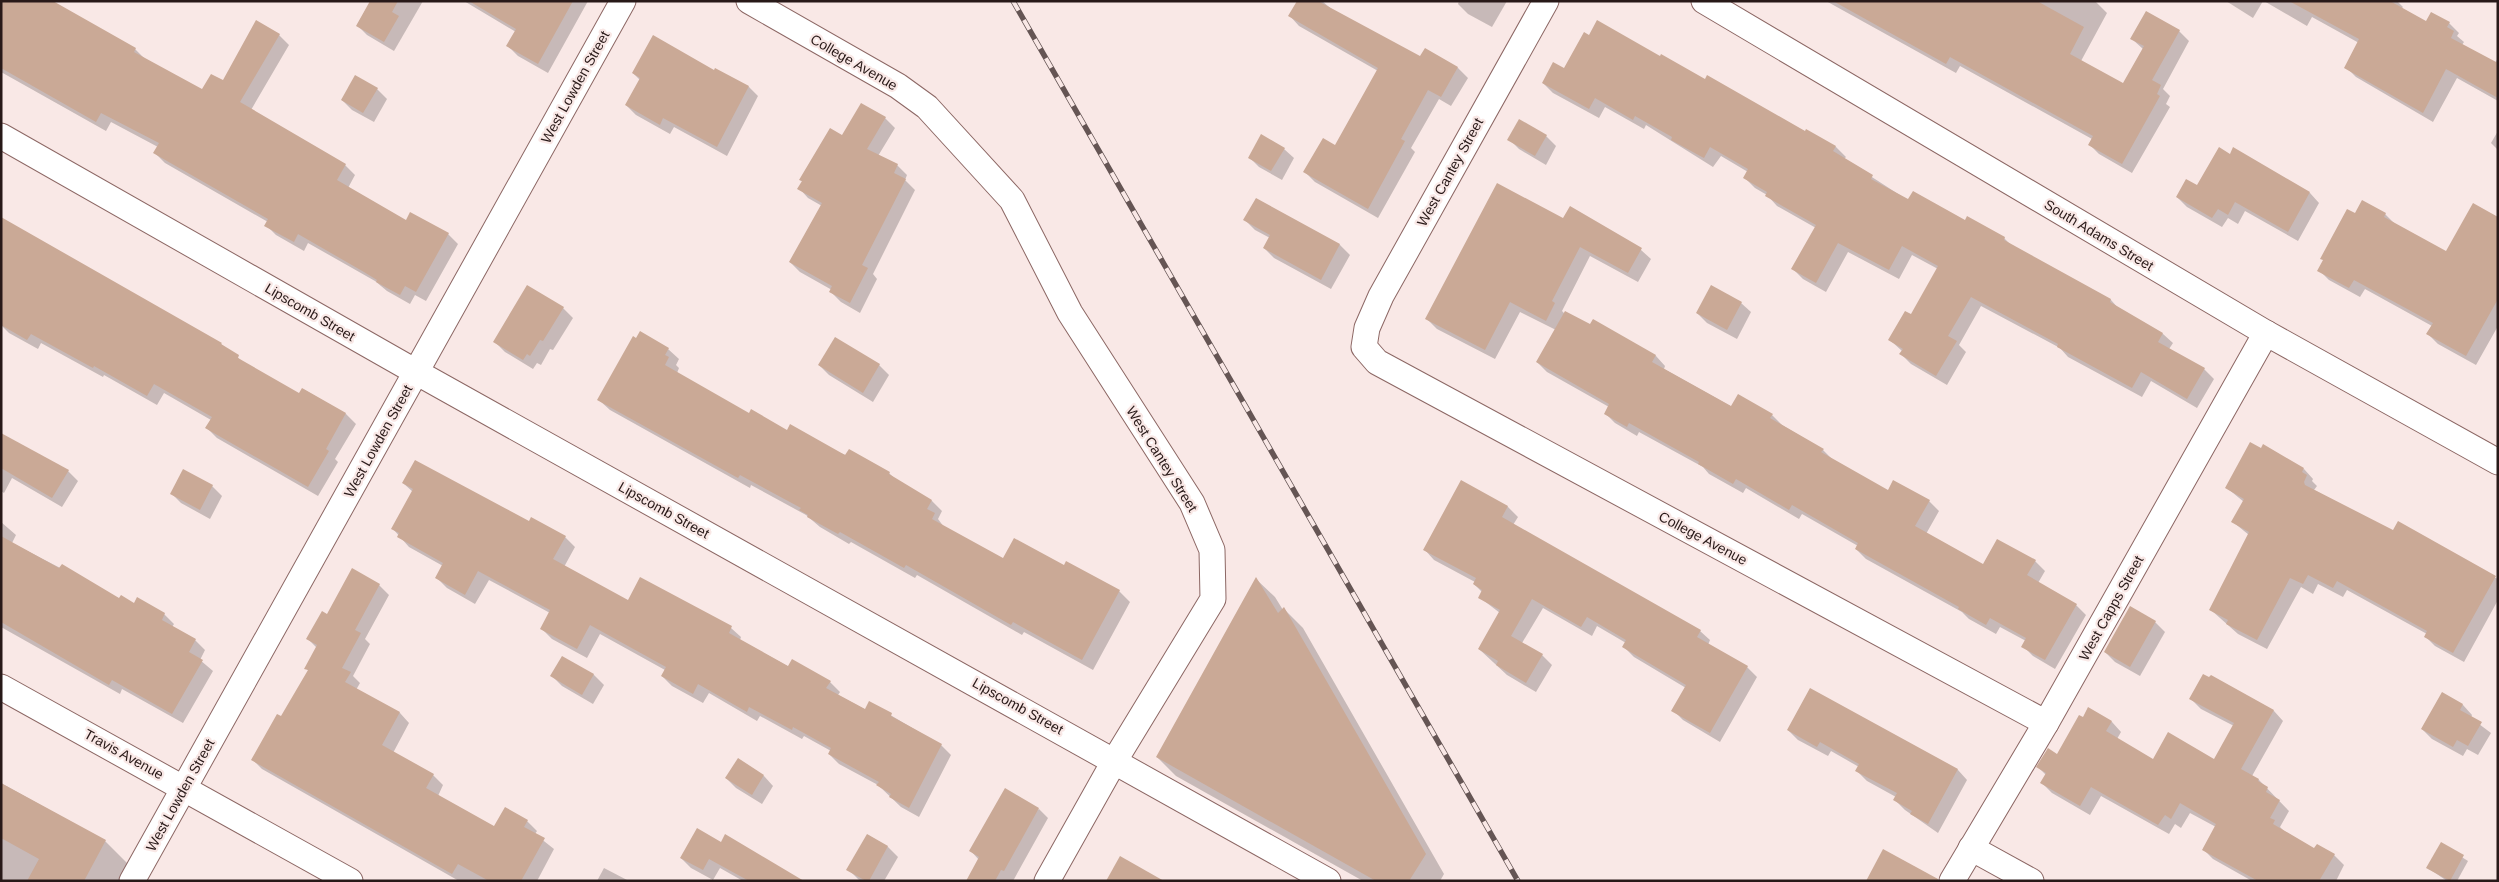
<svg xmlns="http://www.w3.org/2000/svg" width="2499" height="882" font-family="Helvetica,sans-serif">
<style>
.shadow{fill:#0003}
.building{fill:#caa996}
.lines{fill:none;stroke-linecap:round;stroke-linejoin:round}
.street-casing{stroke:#8c6764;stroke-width:27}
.street{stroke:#fff;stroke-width:25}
.rail-casing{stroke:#655554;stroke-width:5.5}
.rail{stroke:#f9e8e6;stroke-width:4;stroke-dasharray:11;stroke-linecap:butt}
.labels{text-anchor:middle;stroke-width:4.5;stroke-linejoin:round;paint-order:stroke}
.street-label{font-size:14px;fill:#281918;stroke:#f9e8e6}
</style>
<rect width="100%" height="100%" fill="#f9e8e6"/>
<!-- shadow -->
<g class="shadow">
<polygon points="1,1 135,49 145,59 203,91 223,82 279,35 289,45 251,110 345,165 355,175 348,188 406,221 448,234 458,244 426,301 415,295 410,304 387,291 375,281 308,243 304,251 276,235 266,225 268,222 165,163 155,153 158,147 111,122 106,131 1,72"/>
<polygon points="371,1 423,1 394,51 367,35 357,25"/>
<polygon points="464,1 588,1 548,73 518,56 508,46 516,32"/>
<polygon points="1298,1 1322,1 1335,12 1420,58 1425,49 1458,68 1468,78 1451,106 1439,99 1411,148 1415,152 1378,218 1315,182 1305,172 1336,146 1378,71 1299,26 1290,16"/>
<polygon points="1459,1 1507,1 1492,27 1468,14 1458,4"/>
<polygon points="1826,1 2095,1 2107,13 2081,61 2123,85 2143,49 2132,39 2147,13 2179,31 2189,41 2163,89 2170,96 2166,104 2170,107 2132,173 2099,154 2089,144 2092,139 1960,66 1956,73"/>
<polygon points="2226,1 2263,1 2253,18"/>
<polygon points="2264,1 2397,1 2403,7 2401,9 2427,23 2449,23 2459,33 2457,36 2464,42 2462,45 2495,63 2498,58 2498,101 2457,78 2433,122 2356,77 2346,67 2359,43 2312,17 2307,26"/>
<polygon points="1660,58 1836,147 1846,157 1844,159 1909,201 2004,238 2011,245 2111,300 2119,309 2163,334 2173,343 2169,349 2204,369 2214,379 2197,408 2151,381 2142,397 2068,357 2060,348 1981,306 1959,345 1966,352 1947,385 1911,364 1901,354 1902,351 1890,340 1911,316 1938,269 1912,255 1899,279 1848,252 1826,292 1803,279 1793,269 1816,228 1777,206 1767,195 1755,188 1745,178 1748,172 1721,156 1713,167 1646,125 1644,129 1605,107 1599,118 1553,93 1543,83 1564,69"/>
<polygon points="714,72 749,87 758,96 727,156 674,127 670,134 636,115 626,105 640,80 633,73"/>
<polygon points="377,89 387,99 374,122 352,110 342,100"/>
<polygon points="885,118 895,128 878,156 897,165 907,175 905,180 915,190 873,274 877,279 860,313 841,302 831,292 832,290 800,272 790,262 822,206 808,198 799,188 803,182 800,180 842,137"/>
<polygon points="2498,131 2498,150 2491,143"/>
<polygon points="1546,136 1556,146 1546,165 1519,149 1509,139"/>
<polygon points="1284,149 1294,158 1282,180 1259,167 1249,157"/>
<polygon points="2198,187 2310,193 2319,203 2298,241 2245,211 2238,224 2228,218 2222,227 2187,207 2177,197"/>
<polygon points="1256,199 1340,245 1350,255 1331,289 1274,258 1264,248 1270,238 1255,230 1245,220"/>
<polygon points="2355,214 2385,214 2395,224 2447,253 2498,218 2498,326 2476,365 2438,344 2428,334 2432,326 2365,289 2360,297 2329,280 2319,270"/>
<polygon points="1564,220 1641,250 1651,259 1638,282 1590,256 1562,311 1565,314 1590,326 1593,320 1656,356 1665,366 1664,369 1732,407 1772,415 1782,425 1823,450 1833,460 1888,492 1929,501 1939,511 1926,534 1983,566 2035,561 2045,571 2038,583 2076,605 2086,615 2055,669 2033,656 2023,646 2026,641 2000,627 1996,634 1969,619 1962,612 1866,559 1856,549 1858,546 1802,514 1799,519 1746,488 1743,493 1709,474 1703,467 1639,432 1637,436 1615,423 1605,413 1609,407 1547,372 1537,362 1556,330 1520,312 1495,359 1437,329 1427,319"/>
<polygon points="1741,303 1751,312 1737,339 1707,323 1697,313"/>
<polygon points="563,308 573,318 553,350 550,349 541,365 537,363 533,369 505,352 495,342"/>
<polygon points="1,320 221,344 248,366 300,395 303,389 346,414 356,424 335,459 338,462 318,496 217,438 207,428 211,420 164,393 157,405 104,375 103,377 41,343 38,349 9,333 1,325"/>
<polygon points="668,349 679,359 676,365 679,368 677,373 749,415 889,473 896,480 932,501 942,511 938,519 944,527 1004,560 1064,567 1067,563 1119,591 1130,602 1093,670 1024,632 1022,635 917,575 915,578 851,542 849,544 820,527 806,515 751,485 750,488 610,410 599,400"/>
<polygon points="819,365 879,365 889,375 873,402 829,375"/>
<polygon points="1,434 68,471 78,481 62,507 12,478 4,493 1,491"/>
<polygon points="2304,469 2313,479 2312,481 2317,486 2314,490 2393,532 2498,579 2498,600 2464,662 2435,646 2425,636 2427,634 2347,590 2343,597 2318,584 2313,594 2301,587 2267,649 2238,634 2211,610 2249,535 2233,522 2244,502 2227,488"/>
<polygon points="1461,482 1508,507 1518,517 1513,525 1700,631 1710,640 1708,645 1747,667 1757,677 1720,742 1683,720 1673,710 1686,688 1634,657 1624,647 1626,643 1597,626 1592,636 1543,608 1522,643 1542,655 1552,665 1536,692 1507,675 1479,649 1500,613 1479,597 1482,592 1474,584 1475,582 1434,560 1425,550"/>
<polygon points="403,483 529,522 565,537 575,547 564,567 628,601 731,628 741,637 740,640 789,667 830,682 840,692 838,695 866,710 870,703 941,745 951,755 919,817 901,807 878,785 839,764 829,754 831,751 804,736 802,739 760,716 757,721 709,693 703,703 672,686 662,676 665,670 600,634 587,658 552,639 542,629 550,613 489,580 475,604 447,588 437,578 443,566 409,547 393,529 413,492"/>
<polygon points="212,486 222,496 210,519 181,503 171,493"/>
<polygon points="1,522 16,535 12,543 120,599 164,614 174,624 172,627 195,640 205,650 200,660 213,671 183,723 122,689 120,694 1,627"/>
<polygon points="1256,579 1275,597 1283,610 1284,609 1303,628 1444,874 1440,881 1363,881 1176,776 1157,757"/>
<polygon points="379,585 389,595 365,639 370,644 353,676 360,683 356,690 400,713 409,723 393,753 433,775 443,785 438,796 495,828 527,821 537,831 535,834 554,849 537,881 459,881 262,769 252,759 282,718 309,671 306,668 317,648 308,639 327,615"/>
<polygon points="2155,622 2165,632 2140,676 2115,662 2105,652"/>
<polygon points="563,658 594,675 604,685 593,704 562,686 552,676"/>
<polygon points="2211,676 2274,711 2283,721 2252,776 2259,780 2289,811 2280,827 2284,831 2314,849 2334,855 2344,865 2336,881 2252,881 2213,859 2203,849 2216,827 2190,813 2181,828 2175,824 2169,834 2101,796 2090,815 2052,793 2042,783 2046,775 2038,767 2058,755 2089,709 2112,722 2121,732 2117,739 2153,761 2215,760 2234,726 2201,709 2191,699"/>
<polygon points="1810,690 1958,770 1967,780 1938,833 1905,810 1895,800 1896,797 1867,781 1857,771 1859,767 1831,751 1828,756 1798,740 1788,730"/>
<polygon points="2442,694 2463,705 2472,715 2471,718 2491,733 2478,755 2467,749 2463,756 2432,739 2422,729"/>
<polygon points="764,776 773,786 762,804 736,788 726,778"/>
<polygon points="1,783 105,841 131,867 124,881 1,881"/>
<polygon points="1039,809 1048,818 1013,881 967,881 979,860 971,851"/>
<polygon points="868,835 888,847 898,857 884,881 860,881 848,869"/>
<polygon points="721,843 798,881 743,881 720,868 713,880 691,868 681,858"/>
<polygon points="2441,844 2468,861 2457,881 2447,881 2428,868"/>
<polygon points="604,868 629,881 597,881"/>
</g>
<!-- building -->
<g class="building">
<polygon points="1,1 53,1 136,48 134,52 202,89 211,74 223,80 256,20 280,34 240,102 346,164 337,180 406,220 410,212 449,233 416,292 405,286 400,295 376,282 377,280 364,272 298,234 294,242 264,226 268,219 153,153 159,143 101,113 96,122 1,68"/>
<polygon points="370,1 398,1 392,12 399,16 384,42 356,26"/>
<polygon points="469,1 573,1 538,64 506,46 516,29"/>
<polygon points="1297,1 1318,1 1420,56 1425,48 1458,67 1441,97 1428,90 1401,139 1405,141 1368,209 1303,172 1323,138 1335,145 1378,68 1288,16"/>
<polygon points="1833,1 2037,1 2084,27 2070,54 2123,83 2144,46 2130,39 2146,11 2180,30 2152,80 2161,85 2157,94 2160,96 2122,164 2088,145 2093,136 1950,57 1946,64"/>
<polygon points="2289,1 2390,1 2426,21 2431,12 2450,22 2447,27 2454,31 2451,38 2498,63 2498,98 2446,69 2423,113 2344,68 2359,39"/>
<polygon points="1597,20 1660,56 1661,54 1705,79 1707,75 1805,131 1806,129 1836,146 1833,151 1873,175 1871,179 1908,199 1913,191 1965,220 1967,216 2005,237 2004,240 2111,299 2110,302 2163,333 2158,342 2205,368 2187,399 2141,372 2132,388 2057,347 2058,344 1971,297 1948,336 1957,341 1936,376 1899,354 1903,349 1888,340 1905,311 1911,314 1938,266 1902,246 1889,270 1838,243 1816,283 1791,269 1816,225 1765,196 1767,192 1743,178 1748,169 1710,147 1704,158 1702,157 1671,140 1672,137 1635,116 1633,120 1595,98 1589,109 1542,83 1553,62 1564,68 1584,32 1589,35"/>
<polygon points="653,35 714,70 715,68 749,86 717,147 663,118 660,125 625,105 640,78 632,73"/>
<polygon points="355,75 378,88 363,113 341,100"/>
<polygon points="861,103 886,117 867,149 898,164 894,173 906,179 862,265 868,268 850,303 829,292 832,286 789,262 822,203 797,189 802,181 799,180 830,128 842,135"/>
<polygon points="1519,119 1547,135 1535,156 1507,140"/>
<polygon points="1261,134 1285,148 1271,171 1248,158"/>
<polygon points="2219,147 2230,154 2233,147 2310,192 2288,232 2235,202 2228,215 2218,209 2212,218 2176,197 2186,179 2197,185"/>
<polygon points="1497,183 1563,218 1570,206 1642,248 1628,273 1580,247 1552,301 1555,303 1546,321 1510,302 1485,350 1425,319"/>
<polygon points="1256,198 1340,244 1321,280 1263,248 1270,235 1243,220"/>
<polygon points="2362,200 2386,213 2384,217 2446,251 2473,203 2498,217 2498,299 2466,356 2426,334 2433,323 2354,280 2349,288 2317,271 2323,260 2320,259 2347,209 2355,213"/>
<polygon points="1,217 222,343 221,344 239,355 238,358 299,393 302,388 346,413 326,449 329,451 308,487 205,428 212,417 154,384 147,396 94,366 93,368 31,334 27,340 1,325"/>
<polygon points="527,285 564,307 543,341 540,340 530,356 527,354 523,360 493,342"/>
<polygon points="1711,285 1742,302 1727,330 1696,313"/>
<polygon points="1565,311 1590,324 1593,319 1656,355 1652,362 1731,406 1738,394 1773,414 1770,418 1824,449 1821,452 1888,490 1893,480 1930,500 1915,526 1983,564 1997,539 2036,560 2027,575 2077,604 2045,660 2021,647 2026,638 1990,618 1986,625 1958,609 1959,607 1855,549 1858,543 1792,505 1789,510 1736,479 1733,484 1698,464 1699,462 1629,423 1627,427 1604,414 1609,404 1536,362"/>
<polygon points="640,331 669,348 665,355 669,357 665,365 749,413 751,409 787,430 790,424 845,455 849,449 890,472 889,474 932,500 927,509 935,513 932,519 1003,558 1014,538 1064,565 1066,561 1120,590 1082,660 1013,622 1011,625 906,565 904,568 840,532 838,534 807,517 808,515 799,510 801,508 740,475 738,478 597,400 633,336 636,338"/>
<polygon points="835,337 880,364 863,393 818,365"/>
<polygon points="1,433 69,470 52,498 1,468"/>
<polygon points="2250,442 2261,448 2263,444 2304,468 2302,472 2307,475 2304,482 2305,485 2393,530 2398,521 2496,576 2453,653 2424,637 2427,631 2337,581 2333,588 2308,575 2303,584 2290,578 2257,640 2226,624 2228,620 2209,610 2249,532 2231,522 2244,499 2225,488"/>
<polygon points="415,460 529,521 531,517 566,536 553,559 628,600 640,577 732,626 729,633 788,666 792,659 831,681 826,688 865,709 869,701 892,713 891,716 942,744 909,808 889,797 891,794 876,785 879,782 828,754 831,748 793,727 792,730 749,707 747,712 698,684 693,694 661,676 666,667 590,625 577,649 540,629 550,610 478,571 465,595 435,578 443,563 397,537 399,533 391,529 413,489 402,483"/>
<polygon points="183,469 213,485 200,510 170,494"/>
<polygon points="1461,480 1508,506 1502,517 1701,630 1697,637 1748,666 1710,733 1671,711 1686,685 1622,647 1626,640 1587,617 1581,627 1532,599 1511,636 1543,654 1526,683 1496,665 1498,661 1478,649 1500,610 1478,598 1482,590 1473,584 1476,578 1423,550"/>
<polygon points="1,536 59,568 62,564 119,598 121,595 134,603 137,597 165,613 162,620 196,639 189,652 203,660 172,714 112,680 109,685 1,622"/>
<polygon points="352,568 380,584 355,630 361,633 342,668 351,672 345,682 400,712 382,745 434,774 426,788 494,826 505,807 528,820 524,827 545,838 521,881 489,881 458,864 452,874 251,760 277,714 281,716 308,670 304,669 317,645 306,639 322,611 327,614"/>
<polygon points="1256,577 1278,613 1284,607 1426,854 1409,881 1376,881 1156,757"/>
<polygon points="2130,606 2156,621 2130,667 2104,652"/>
<polygon points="562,656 594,674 582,695 550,676"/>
<polygon points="2203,674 2209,677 2211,675 2274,710 2241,769 2259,779 2258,781 2268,787 2266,792 2280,800 2270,818 2275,820 2273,824 2314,848 2317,844 2335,854 2319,881 2258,881 2202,850 2216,824 2180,803 2171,819 2165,815 2158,825 2091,787 2080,806 2040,783 2046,773 2036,767 2048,748 2057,754 2079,715 2083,717 2088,707 2112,721 2106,731 2153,759 2168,732 2214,759 2234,723 2189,699"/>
<polygon points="1810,688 1958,769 1928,824 1910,814 1912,811 1893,800 1897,793 1855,771 1859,764 1820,742 1817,747 1787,730"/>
<polygon points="2442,692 2463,704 2460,710 2482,722 2468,746 2457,740 2453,747 2421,729"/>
<polygon points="738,758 764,775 752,795 725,778"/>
<polygon points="1,783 106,840 84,881 27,881 39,859 1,838"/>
<polygon points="1005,788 1039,808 1004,871 1001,870 995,881 966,881 979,857 969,851"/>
<polygon points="697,828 721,842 725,834 804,881 749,881 709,859 703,870 680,858"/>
<polygon points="867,834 888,846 869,881 866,881 846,870"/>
<polygon points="2441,842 2464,855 2450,881 2426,868"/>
<polygon points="1883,849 1938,879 1938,881 1866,881"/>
<polygon points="1120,856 1164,881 1106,881"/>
</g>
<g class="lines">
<!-- street casing -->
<g class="street-casing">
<g id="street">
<polyline points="749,1 898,86 927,107 1012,200 1070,313 1192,503 1212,550 1213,599 1115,760 1047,881"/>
<polyline points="1546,1 1381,296 1367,328 1364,347 1377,362 2046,723"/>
<polyline points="1704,1 2266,333 2498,462"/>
<polyline points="1,136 416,372 1328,881"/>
<polyline points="1,687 350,881"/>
<polyline points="1971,848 2031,881"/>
<polyline points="132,881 623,1"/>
<polyline points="1952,881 2046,723 2266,333"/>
</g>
</g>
<!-- street -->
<use href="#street" class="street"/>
<!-- rail casing -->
<g class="rail-casing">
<polyline id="rail" points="1013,1 1518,881"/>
</g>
<!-- rail -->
<use href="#rail" class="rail"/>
</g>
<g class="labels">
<!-- street labels -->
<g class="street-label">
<text transform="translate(854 62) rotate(30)" y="5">College Avenue</text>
<text transform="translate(575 87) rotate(-61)" y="5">West Lowden Street</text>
<text transform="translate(1450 172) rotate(-61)" y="5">West Cantey Street</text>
<text transform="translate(2099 235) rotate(31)" y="5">South Adams Street</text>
<text transform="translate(310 312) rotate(30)" y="5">Lipscomb Street</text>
<text transform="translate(378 441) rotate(-61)" y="5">West Lowden Street</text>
<text transform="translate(1162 459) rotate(58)" y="5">West Cantey Street</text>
<text transform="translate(664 510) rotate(29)" y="5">Lipscomb Street</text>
<text transform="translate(1703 538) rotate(28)" y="5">College Avenue</text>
<text transform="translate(2111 608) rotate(-61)" y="5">West Capps Street</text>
<text transform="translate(1018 706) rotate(29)" y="5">Lipscomb Street</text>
<text transform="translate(124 754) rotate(29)" y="5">Travis Avenue</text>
<text transform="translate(180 795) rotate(-61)" y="5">West Lowden Street</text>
</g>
</g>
<!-- border -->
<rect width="2499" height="882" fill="none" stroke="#281918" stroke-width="5"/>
</svg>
